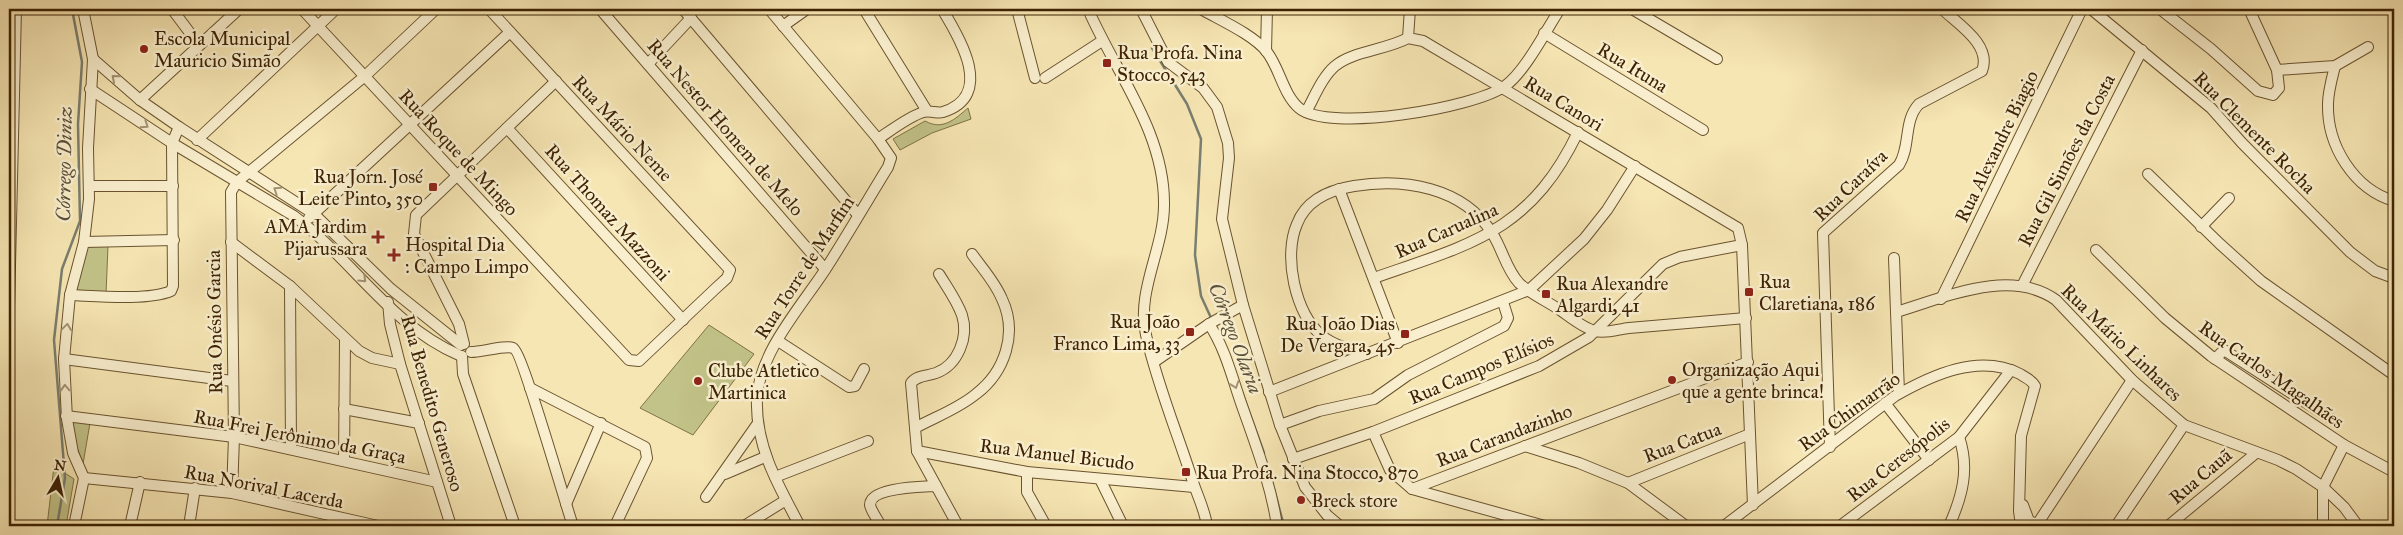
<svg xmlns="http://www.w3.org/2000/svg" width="2403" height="535" font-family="'IM FELL Great Primer',serif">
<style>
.green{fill:#c2c388;stroke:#807246}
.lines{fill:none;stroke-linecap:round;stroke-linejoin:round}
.stream{stroke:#7a7e70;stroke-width:2.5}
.minor-casing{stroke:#6b532f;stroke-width:12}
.minor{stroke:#f9efce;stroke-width:10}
.oneway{stroke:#a49373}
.poi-dot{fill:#8f2418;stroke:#f9efce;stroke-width:2}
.labels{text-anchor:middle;stroke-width:5;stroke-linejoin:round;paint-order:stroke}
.poi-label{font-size:19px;fill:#3d2203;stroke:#f9efce;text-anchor:start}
.street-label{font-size:19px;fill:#3d2203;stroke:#f9efce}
.water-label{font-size:20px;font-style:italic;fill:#5c503a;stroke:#f9efce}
</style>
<rect width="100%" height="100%" fill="#f6e6b3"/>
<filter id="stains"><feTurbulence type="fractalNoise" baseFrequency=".004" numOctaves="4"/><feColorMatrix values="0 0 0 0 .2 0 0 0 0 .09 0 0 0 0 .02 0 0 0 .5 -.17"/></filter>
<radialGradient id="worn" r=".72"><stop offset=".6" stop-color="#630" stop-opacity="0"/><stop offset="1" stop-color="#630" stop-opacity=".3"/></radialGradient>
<!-- green -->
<g class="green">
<path d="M 968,108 L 971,119 L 932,133 L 900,150 L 893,139 L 925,121 C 943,131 955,119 968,108 Z"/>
<polygon points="86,244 108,246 106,294 71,292"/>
<polygon points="709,325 754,354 693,435 640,408"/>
<polygon points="67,419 90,423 83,464"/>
<polygon points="54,466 74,479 66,526 47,526"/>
</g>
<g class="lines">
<!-- stream -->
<g class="stream">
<polyline points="1152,48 1187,104 1201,139 1195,255 1201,296 1212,320"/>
<polyline points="1242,392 1264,453"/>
<polyline points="1274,489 1284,526"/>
<polyline points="57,526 65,478 54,340 62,269 80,221 78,124 82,62 72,9"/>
</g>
<!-- minor casing -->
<g class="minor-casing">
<g id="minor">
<polyline points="172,9 199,45"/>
<polyline points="302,9 629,360 639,361 715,289 727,278 730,270 489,9"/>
<polyline points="600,9 825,269"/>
<polyline points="683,9 858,215"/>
<path d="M 769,9 L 878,139 L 891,158 L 888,167 C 867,201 847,236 825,270 C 800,308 759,353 757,399 C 755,446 779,487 800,526"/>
<polyline points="864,9 927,111"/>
<polyline points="1017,9 1035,78"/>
<path d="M 1088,9 C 1115,72 1165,132 1164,205 C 1164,249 1136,291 1146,335 C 1157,384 1177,432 1192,479 C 1197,495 1205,510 1207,526"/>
<polyline points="1141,9 1168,62 1203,88 1217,107 1228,143 1229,158 1222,219 1243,305 1280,425 1305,487 1327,515 1340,526"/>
<path d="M 1201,9 C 1220,20 1254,35 1267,52 C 1280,69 1283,94 1299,108 C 1328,133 1475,108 1505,86 C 1525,72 1546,30 1560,9"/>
<polyline points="1410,9 1408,38 1423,41 1738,228 1742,245 1753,505"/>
<polyline points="1632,9 1717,59"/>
<polyline points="2091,9 2211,108 2242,143 2350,252 2375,271 2394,278"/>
<polyline points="2160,9 2211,49 2258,91 2273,95 2279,88 2277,70 2249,9"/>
<polyline points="783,26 807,9"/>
<polyline points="1544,33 1703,130"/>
<polyline points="1266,51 1267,9"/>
<polyline points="93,59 140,100 179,127 314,214 391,289 461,345"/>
<polyline points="648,64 691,18"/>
<path d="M 2335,66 C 2332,78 2328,92 2328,104 C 2327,146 2354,189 2394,201"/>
<polyline points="2277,70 2335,66 2368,47"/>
<polyline points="1045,78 1102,41"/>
<path d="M 90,89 L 172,143 L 294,216 C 352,259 391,326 459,355"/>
<polyline points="140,100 239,9"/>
<path d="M 1306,112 C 1314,98 1322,77 1335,66 C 1353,51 1386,50 1408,38"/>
<polyline points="507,128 683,320"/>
<path d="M 878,139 C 890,131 911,115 924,112 C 930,110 937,114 943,112 C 995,96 960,38 942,9"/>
<polyline points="197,140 336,9"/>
<polyline points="2148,174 2220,244 2261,281 2394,375"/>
<polyline points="90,186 173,186"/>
<polyline points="1339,189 1398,343"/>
<polyline points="309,218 510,32"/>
<polyline points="2201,227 2229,198"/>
<polyline points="84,242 174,240"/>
<polyline points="231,242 290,286 359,351 372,358 400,364"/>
<polyline points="2096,250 2165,318 2211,356 2344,445 2394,472"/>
<polyline points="1894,258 1899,393"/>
<path d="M 1374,278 C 1471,244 1530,232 1578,132"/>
<polyline points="290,286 291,449"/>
<polyline points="2022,286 2142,50"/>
<path d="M 70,295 C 96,296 147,301 171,291 L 173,286 L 172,143 L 179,127"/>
<polyline points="1941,299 2082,9"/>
<polyline points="388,302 390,324 400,364 451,526"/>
<polyline points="9,308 16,9"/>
<path d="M 1896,312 C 1944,298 2010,267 2056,300 L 2132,380 L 2184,425 L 2278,460 L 2296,469 L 2323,487 L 2344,507 L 2358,526"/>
<path d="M 1209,324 C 1225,348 1232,377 1241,403 C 1255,443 1271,484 1277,526"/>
<polyline points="778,341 849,387 855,386 864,369"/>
<polyline points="464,344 459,324 414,234 416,215 556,81"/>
<path d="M 471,352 C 481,352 506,345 513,348 C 522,351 566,506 573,526"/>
<path d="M 1367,354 C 1352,350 1335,346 1322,336 C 1295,313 1283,256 1297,224 C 1306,200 1329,190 1354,186 C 1404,178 1463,187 1492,233 C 1502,248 1506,269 1519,283 C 1530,294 1547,301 1560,310 C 1570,317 1583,328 1595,331 C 1606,334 1619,329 1629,328 C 1668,325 1707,321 1746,318"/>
<polyline points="462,356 463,374 515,526"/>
<polyline points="64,359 232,381"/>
<polyline points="2215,359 2224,350 2333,420"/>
<polyline points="1154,362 1209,324 1243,305"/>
<polyline points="530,388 645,447 647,458 615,526"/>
<polyline points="1269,392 1529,290 1584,239 1607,210 1635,166"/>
<polyline points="1885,403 1929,460"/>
<polyline points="344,409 419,423"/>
<polyline points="66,416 234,437 437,482"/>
<polyline points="1280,425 1319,411 1374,399 1408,375 1504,326 1508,318 1503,302"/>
<path d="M 915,428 L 911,383 C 917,375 928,376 936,373 C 958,365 969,337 962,315 C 957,301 947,287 939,274"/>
<polyline points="1373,432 1390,470 1412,489 1545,526"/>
<polyline points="1525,446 1579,463 1628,483 1686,526"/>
<path d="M 1830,447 L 1823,233 L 1899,165 C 1911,146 1903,121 1919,104 L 1982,71 C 1992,45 1959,25 1942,9"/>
<polyline points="917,451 1027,472 1194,487"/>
<polyline points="1293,459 1373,432 1539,366 1589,337 1663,264 1680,257 1742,245"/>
<polyline points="344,461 345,339"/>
<polyline points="1027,472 1027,492 1046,526"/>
<polyline points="725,474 765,457"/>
<polyline points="775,477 868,441"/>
<polyline points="84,478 232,493 378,526"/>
<polyline points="1100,479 1123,526"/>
<polyline points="1628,483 1750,434"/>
<polyline points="1412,489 1748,362"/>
<polyline points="232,493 234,437 231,192 237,182 365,76 436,9"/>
<polyline points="706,497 758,423"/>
<polyline points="566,504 601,423"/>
<polyline points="2023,505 2029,521 2037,524"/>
<polyline points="74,526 84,478 73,453 67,419 64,359 70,295 84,242 89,199 88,148 93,59 83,9"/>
<polyline points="130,526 140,482"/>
<polyline points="189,526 195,488"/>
<polyline points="744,526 786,500"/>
<path d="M 881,526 C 878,520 871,511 870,505 C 870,487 923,487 936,486"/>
<path d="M 958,526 L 917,451 L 915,428 C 935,417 958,409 976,394 C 1005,372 1018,333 1002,299 C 995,282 982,268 972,254"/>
<path d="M 1724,526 L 1895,396 C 1932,375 1979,353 2020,374 C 2026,378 2032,380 2035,386 L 2021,436 L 2019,511 L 2021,526"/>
<polyline points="1840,526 1959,437 2011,370"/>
<path d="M 1949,526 C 1962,497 1970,469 1959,437"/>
<polyline points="2036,526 2132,380"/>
<polyline points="2116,526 2184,425"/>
<polyline points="2168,526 2256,453"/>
<polyline points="2323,526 2323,487 2344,445"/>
</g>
</g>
<!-- minor -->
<use href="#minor" class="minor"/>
</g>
<!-- one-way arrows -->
<defs><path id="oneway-chevron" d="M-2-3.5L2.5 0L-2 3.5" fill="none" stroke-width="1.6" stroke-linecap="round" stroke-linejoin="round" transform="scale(1.25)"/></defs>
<g class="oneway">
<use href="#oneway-chevron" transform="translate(115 78) rotate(-139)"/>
<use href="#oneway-chevron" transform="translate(145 125) rotate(34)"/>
<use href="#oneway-chevron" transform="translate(277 190) rotate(-147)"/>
<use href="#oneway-chevron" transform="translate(363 279) rotate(44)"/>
<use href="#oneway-chevron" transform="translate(67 327) rotate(-82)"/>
<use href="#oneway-chevron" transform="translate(1235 385) rotate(71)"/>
<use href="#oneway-chevron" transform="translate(65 388) rotate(-92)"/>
</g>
<!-- markers -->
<g class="poi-dot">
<circle cx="144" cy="49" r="5"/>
<rect x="1102" y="58" width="10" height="10" rx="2.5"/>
<rect x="428" y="182" width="10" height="10" rx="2.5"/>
<path d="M375.5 229.5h5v5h5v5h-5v5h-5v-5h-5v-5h5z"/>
<path d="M391.5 247.5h5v5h5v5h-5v5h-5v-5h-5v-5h5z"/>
<rect x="1744" y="287" width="10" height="10" rx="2.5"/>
<rect x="1541" y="289" width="10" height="10" rx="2.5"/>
<rect x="1185" y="327" width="10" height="10" rx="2.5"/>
<rect x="1400" y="329" width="10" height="10" rx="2.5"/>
<circle cx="1672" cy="380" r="5"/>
<circle cx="698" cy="381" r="5"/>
<rect x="1181" y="467" width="10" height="10" rx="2.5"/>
<circle cx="1301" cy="500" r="5"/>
</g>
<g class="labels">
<!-- poi labels -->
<g class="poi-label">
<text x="154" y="45">Escola Municipal<tspan x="154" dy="22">Mauricio Simão</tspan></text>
<text x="1117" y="59">Rua Profa. Nina<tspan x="1117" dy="22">Stocco, 543</tspan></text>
<text x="423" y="183" text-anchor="end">Rua Jorn. José<tspan x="423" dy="22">Leite Pinto, 350</tspan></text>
<text x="367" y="233" text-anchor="end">AMA Jardim<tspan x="367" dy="22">Pijarussara</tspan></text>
<text x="405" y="251">Hospital Dia<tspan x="405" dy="22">: Campo Limpo</tspan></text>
<text x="1759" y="288">Rua<tspan x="1759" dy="22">Claretiana, 186</tspan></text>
<text x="1556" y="290">Rua Alexandre<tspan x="1556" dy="22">Algardi, 41</tspan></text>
<text x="1180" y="328" text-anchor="end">Rua João<tspan x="1180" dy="22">Franco Lima, 33</tspan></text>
<text x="1395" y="330" text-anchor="end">Rua João Dias<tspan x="1395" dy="22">De Vergara, 45</tspan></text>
<text x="1682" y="376">Organização Aqui<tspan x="1682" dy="22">que a gente brinca!</tspan></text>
<text x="708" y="377">Clube Atletico<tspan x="708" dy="22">Martinica</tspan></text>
<text x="1196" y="479">Rua Profa. Nina Stocco, 870</text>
<text x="1311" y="507">Breck store</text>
</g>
<!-- street labels -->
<g class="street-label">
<text transform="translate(1633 67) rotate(31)" y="7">Rua Ituna</text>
<text transform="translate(1564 103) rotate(31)" y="7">Rua Canori</text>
<text transform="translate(726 127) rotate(49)" y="7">Rua Nestor Homem de Melo</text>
<text transform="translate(623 128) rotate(47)" y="7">Rua Mário Neme</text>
<text transform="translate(2255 132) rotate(45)" y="7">Rua Clemente Rocha</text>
<text transform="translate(1996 146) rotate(-64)" y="7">Rua Alexandre Biagio</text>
<text transform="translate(459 152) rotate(47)" y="7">Rua Roque de Mingo</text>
<text transform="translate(2066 160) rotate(-63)" y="7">Rua Gil Simões da Costa</text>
<text transform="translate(1850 185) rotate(-44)" y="7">Rua Caraíva</text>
<text transform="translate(608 212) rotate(48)" y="7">Rua Thomaz Mazzoni</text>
<text transform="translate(1446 230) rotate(-24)" y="7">Rua Carualina</text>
<text transform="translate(804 267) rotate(-57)" y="7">Rua Torre de Marfim</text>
<text transform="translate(214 322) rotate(-91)" y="7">Rua Onésio Garcia</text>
<text transform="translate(2122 342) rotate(44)" y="7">Rua Mário Linhares</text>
<text transform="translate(1481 368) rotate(-23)" y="7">Rua Campos Elísios</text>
<text transform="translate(2272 374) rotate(35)" y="7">Rua Carlos Magalhães</text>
<text transform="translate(433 403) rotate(74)" y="7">Rua Benedito Generoso</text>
<text transform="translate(1849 411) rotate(-36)" y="7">Rua Chimarrão</text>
<text transform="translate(1504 435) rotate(-21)" y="7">Rua Carandazinho</text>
<text transform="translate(300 436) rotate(11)" y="7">Rua Frei Jerônimo da Graça</text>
<text transform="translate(1682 442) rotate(-21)" y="7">Rua Catua</text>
<text transform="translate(1057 454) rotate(7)" y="7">Rua Manuel Bicudo</text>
<text transform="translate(1898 459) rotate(-38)" y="7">Rua Ceresópolis</text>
<text transform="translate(2200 476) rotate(-40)" y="7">Rua Cauã</text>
<text transform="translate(264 486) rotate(11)" y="7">Rua Norival Lacerda</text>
</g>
<!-- water labels -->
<g class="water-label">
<text transform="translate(64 164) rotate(-89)" y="7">Córrego Diniz</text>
<text transform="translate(1236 338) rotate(69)" y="7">Córrego Olaria</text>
</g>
</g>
<!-- margin -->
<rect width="2403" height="535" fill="none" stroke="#f6e6b3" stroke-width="30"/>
<rect x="10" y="10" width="2383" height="515" fill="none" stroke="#3d2203" stroke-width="2.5"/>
<rect x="15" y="15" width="2373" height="505" fill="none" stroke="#3d2203"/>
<!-- north arrow -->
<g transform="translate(58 478) rotate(9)" stroke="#f9efce" stroke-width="4" paint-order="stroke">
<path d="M0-4L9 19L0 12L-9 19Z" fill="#3d2203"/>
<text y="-8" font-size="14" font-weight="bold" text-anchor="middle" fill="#3d2203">N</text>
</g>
<rect width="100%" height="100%" filter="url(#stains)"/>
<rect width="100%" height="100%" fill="url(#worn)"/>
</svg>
